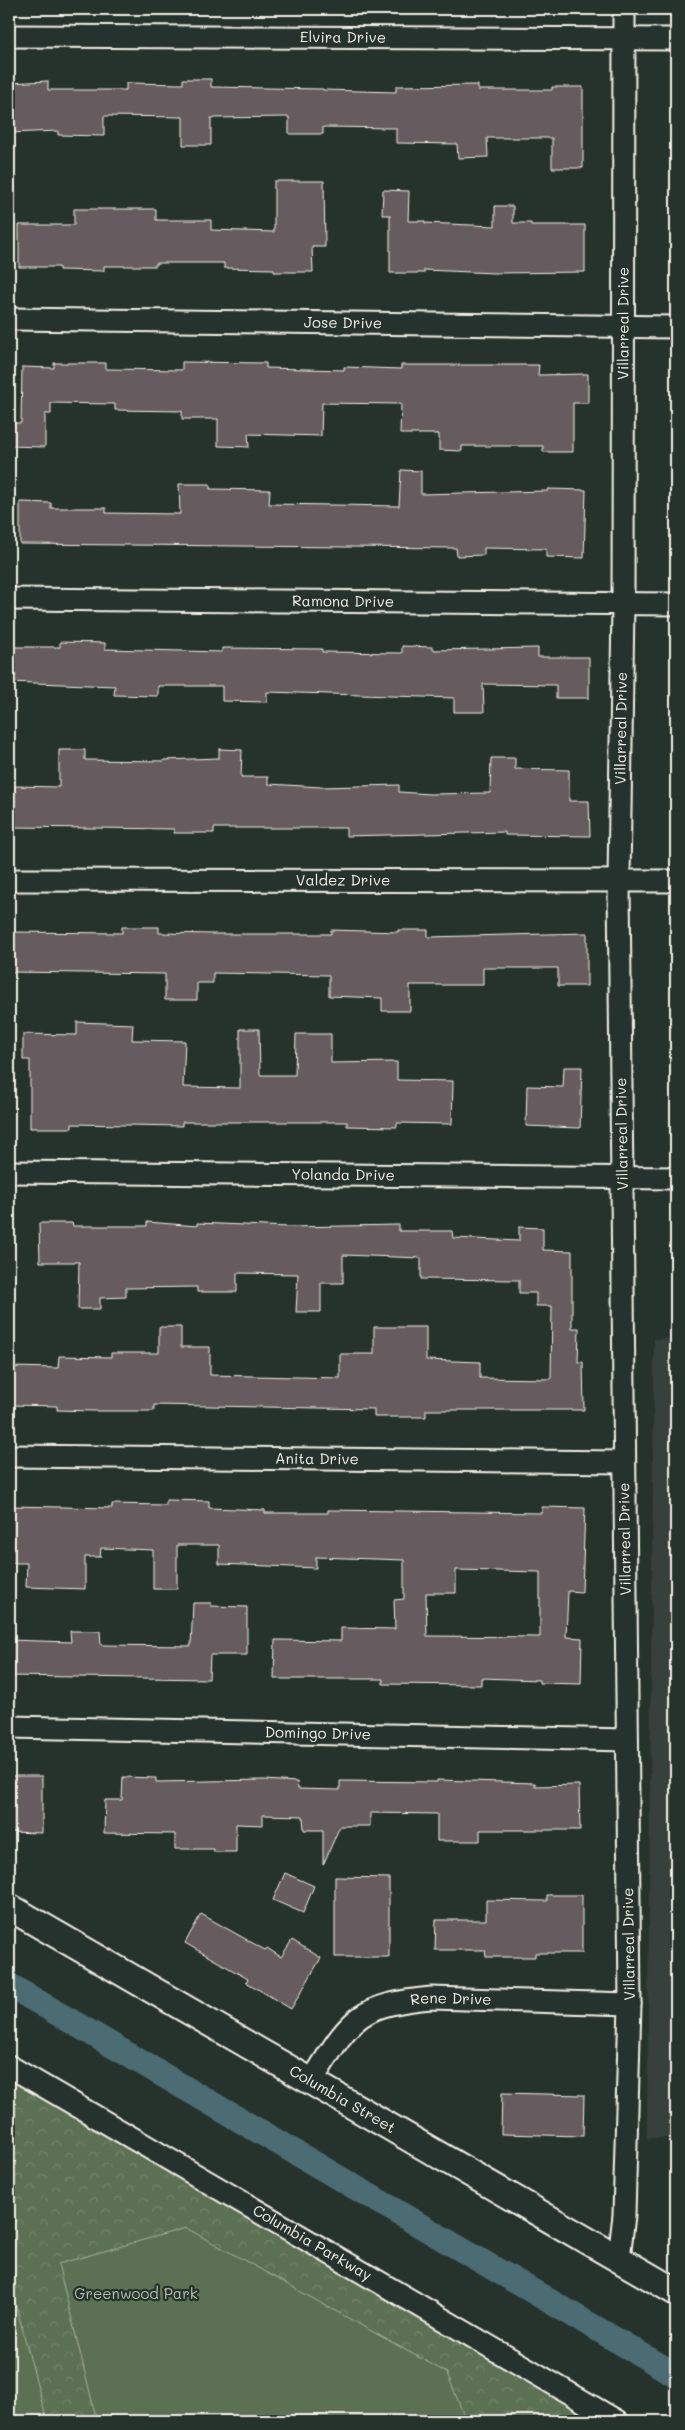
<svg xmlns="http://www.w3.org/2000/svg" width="685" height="2430" font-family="Mali,sans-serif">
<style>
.built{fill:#393f3c}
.park{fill:url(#park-crowns);stroke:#a8b09e}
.pitch{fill:#5c7053;stroke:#a8b09e}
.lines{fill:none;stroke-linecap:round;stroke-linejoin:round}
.canal{stroke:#4b6c72;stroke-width:25}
.building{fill:#665b5e;stroke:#f4f1e8;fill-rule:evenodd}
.minor-casing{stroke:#f4f1e8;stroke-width:25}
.tertiary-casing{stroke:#f4f1e8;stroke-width:30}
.minor{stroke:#26332d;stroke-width:21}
.tertiary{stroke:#26332d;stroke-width:26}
.labels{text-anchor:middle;stroke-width:4.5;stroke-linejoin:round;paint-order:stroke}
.street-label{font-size:15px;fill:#f4f1e8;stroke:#26332d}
.park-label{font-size:15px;fill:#b7bdac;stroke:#26332d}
</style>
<defs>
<pattern id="park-crowns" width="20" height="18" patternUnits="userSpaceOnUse" patternTransform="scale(1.25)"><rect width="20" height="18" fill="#5c7053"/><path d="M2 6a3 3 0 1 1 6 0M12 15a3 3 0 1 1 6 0" fill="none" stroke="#74856c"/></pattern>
</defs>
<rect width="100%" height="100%" fill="#26332d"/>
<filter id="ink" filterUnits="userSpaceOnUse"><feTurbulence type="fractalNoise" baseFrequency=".02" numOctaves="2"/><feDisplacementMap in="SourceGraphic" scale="10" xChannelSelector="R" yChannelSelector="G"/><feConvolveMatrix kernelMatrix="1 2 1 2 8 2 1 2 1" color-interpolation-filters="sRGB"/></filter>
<g filter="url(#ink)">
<!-- built -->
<polygon class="built" points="654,1339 676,1339 676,2138 647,2138"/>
<!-- park -->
<polygon class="park" points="9,2078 633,2421 9,2421"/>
<!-- pitch -->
<g class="pitch">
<polygon points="186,2228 447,2373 466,2421 97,2421 58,2264"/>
<polygon points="9,2283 10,2283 47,2421 9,2421"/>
</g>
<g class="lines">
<!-- canal -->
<polyline class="canal" points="9,1985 676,2375"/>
</g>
<!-- building -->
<g class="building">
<polygon points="183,79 211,79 211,87 323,89 323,90 396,92 396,86 478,85 478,90 552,90 552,87 583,87 583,168 552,168 552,138 487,138 488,157 458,158 457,144 396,143 396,128 323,127 323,134 289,134 289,117 211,118 211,145 183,145 183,117 104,116 104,136 58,135 58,131 9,133 9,83 48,81 48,90 126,90 126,83 183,84"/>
<polygon points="274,181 324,181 325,247 312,247 313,272 274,272 274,269 224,268 224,263 156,263 156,266 104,266 104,271 59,270 59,267 19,267 19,225 74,225 74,209 156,209 156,220 211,220 211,230 274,232"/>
<polygon points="383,190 409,191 408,221 425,221 425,223 495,226 495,206 513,206 513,223 531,223 531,225 585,225 585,272 495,273 424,270 424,273 390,273 390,215 382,215"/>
<polygon points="182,362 266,363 266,368 344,370 344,367 401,369 401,365 539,365 538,375 588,374 588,403 573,403 573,452 543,452 543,446 462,446 462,451 439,450 439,434 400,434 401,404 322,403 321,436 248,434 249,447 218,446 218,419 182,419 182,411 115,410 115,404 51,403 51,414 45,414 45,447 9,446 9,423 21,423 22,367 54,368 54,363 106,363 106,369 182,370"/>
<polygon points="401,470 421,471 421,494 548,491 548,489 586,490 584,558 546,557 546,549 484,548 484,555 457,556 456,548 20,544 20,502 51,503 51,508 106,508 106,513 180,514 179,484 210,484 210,489 270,490 269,504 399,506"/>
<polygon points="60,642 105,643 105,649 222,652 222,648 322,649 322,652 402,653 402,646 432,647 432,650 538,648 538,657 589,657 589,698 556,698 556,685 483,684 484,712 454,712 454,698 267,692 267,702 222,701 222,686 158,686 158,696 114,695 115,686 9,682 9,647 60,647"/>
<polygon points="219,749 242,750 241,777 268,777 268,784 321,787 399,785 399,792 430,794 490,793 491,758 515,758 515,769 569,770 569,801 589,801 590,836 505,835 505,832 346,836 346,828 214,828 214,833 174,833 174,829 13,827 14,786 59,787 59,750 85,750 85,760 164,761 164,760 219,758"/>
<polygon points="122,927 159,927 159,933 213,934 331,934 331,930 398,932 398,930 428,930 428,937 587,933 587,986 558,986 558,968 483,968 483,985 410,985 410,1011 382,1011 382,998 329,996 329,975 213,973 213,983 197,983 197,1000 165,1000 165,974 9,972 9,932 122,933"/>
<polygon points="77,1022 133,1024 132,1040 185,1041 183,1087 240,1088 240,1029 259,1029 260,1075 295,1075 296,1034 331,1034 331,1063 397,1062 397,1080 453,1081 452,1124 397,1123 397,1127 347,1126 347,1122 182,1122 182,1126 72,1124 72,1128 30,1128 30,1060 23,1060 23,1034 77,1035"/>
<polygon points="564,1067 582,1067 580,1128 526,1126 527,1086 563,1087"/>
<polygon points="147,1222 197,1226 197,1223 289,1227 399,1225 399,1231 452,1231 453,1238 519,1241 519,1227 543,1228 543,1250 572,1251 572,1328 579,1328 578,1362 583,1362 584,1410 426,1410 426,1417 374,1417 374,1409 154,1405 154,1411 93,1411 57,1410 57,1406 9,1405 9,1367 58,1368 59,1356 111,1357 111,1353 159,1353 159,1327 181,1327 181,1347 210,1347 210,1375 340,1378 340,1354 374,1354 374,1327 426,1327 426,1360 480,1362 480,1378 551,1379 552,1306 536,1306 536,1293 519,1293 519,1280 421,1279 421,1258 343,1255 343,1283 321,1283 321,1312 296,1312 298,1274 237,1273 237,1292 197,1292 197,1287 126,1288 126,1297 100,1298 100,1309 78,1309 79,1262 40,1262 39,1223 72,1223 73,1226 147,1226"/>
<path d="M 166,1500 L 209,1501 L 209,1508 L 265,1510 L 265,1513 L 328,1513 L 328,1510 L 542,1513 L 542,1507 L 585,1508 L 582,1592 L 568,1591 L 566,1637 L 582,1638 L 581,1684 L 539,1683 L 539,1680 L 481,1678 L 481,1685 L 383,1684 L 383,1679 L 274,1679 L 275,1640 L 341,1641 L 341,1628 L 395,1629 L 394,1600 L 404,1599 L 404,1560 L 316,1557 L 316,1568 L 219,1564 L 219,1545 L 177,1545 L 177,1589 L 153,1589 L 153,1550 L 101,1548 L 100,1557 L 85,1557 L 85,1589 L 26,1587 L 27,1563 L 9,1563 L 9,1506 L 112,1508 L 112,1504 L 166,1505 ZM 456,1570 L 540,1572 L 540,1637 L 427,1636 L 426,1593 L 456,1593 Z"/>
<polygon points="193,1603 211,1603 211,1606 247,1607 247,1655 210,1655 209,1679 9,1676 9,1640 71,1642 70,1631 100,1631 101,1645 191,1646"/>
<polygon points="9,1776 42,1776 42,1833 9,1832"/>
<polygon points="123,1777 156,1778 156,1782 264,1780 297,1782 298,1789 340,1790 340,1781 437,1782 437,1780 535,1783 535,1786 579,1785 580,1830 480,1830 480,1841 437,1841 437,1814 370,1813 370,1826 340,1826 323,1865 323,1830 304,1830 303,1816 263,1815 263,1825 236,1824 236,1852 214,1852 214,1849 175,1849 175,1834 104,1833 105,1800 122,1800"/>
<polygon points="285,1873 314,1886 303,1913 273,1900"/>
<polygon points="335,1877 389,1878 389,1957 335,1957"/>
<polygon points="547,1895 582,1895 582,1953 535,1953 535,1957 486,1957 485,1950 435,1950 436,1920 486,1920 486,1900 547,1901"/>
<polygon points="201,1914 265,1950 267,1948 281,1957 292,1940 321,1958 291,2009 246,1982 248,1979 185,1943"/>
<polygon points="502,2093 584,2095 583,2136 501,2134"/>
</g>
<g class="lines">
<!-- minor casing -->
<g class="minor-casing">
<g id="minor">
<path id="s1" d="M 9,36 L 676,39"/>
<path id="s2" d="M 9,319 L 676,327"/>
<path id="s3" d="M 9,599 L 676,604"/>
<path id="s4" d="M 9,880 L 676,881"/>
<path id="s5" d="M 9,1172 L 676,1178"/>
<path id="s6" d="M 9,1456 L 624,1462"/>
<path id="s7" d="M 9,1727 L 627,1740"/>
<path id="s8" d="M 9,2066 L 617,2421"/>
<path id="s9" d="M 311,2082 C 350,2021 354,2005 431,1998 L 630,2004"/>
<path id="s10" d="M 619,2258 L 624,2215 L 630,2004 L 619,881 L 623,604 L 624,9"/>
</g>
</g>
<!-- tertiary casing -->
<g class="tertiary-casing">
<g id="tertiary">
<path id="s11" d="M 9,1907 L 676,2292"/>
</g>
</g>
<!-- minor -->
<use href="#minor" class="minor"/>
<!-- tertiary -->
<use href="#tertiary" class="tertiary"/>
</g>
</g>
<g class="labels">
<!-- street labels -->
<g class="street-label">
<text dy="5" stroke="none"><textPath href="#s1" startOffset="334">Elvira Drive</textPath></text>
<text dy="5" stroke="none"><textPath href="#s2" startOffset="334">Jose Drive</textPath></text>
<text dy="5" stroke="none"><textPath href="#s10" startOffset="1935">Villarreal Drive</textPath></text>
<text dy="5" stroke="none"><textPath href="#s3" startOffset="334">Ramona Drive</textPath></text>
<text dy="5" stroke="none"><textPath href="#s10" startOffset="1530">Villarreal Drive</textPath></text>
<text dy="5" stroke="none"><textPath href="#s4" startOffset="334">Valdez Drive</textPath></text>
<text transform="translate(622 1134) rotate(-91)" y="5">Villarreal Drive</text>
<text dy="5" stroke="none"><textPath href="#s5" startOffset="334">Yolanda Drive</textPath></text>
<text dy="5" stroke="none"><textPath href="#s6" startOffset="308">Anita Drive</textPath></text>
<text transform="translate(625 1539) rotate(-91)" y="5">Villarreal Drive</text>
<text dy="5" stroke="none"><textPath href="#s7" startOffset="309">Domingo Drive</textPath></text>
<text transform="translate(629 1944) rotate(-91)" y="5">Villarreal Drive</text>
<text dy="5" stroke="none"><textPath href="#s9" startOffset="176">Rene Drive</textPath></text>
<text dy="5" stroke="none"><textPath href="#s11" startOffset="385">Columbia Street</textPath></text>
<text dy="5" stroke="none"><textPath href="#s8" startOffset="351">Columbia Parkway</textPath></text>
</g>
<!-- park labels -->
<g class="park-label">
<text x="136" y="2299">Greenwood Park</text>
</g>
</g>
<!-- margin -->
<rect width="685" height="2430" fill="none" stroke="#26332d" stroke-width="30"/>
<rect x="15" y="15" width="655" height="2400" fill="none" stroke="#f4f1e8" stroke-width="2" filter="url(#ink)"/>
</svg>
